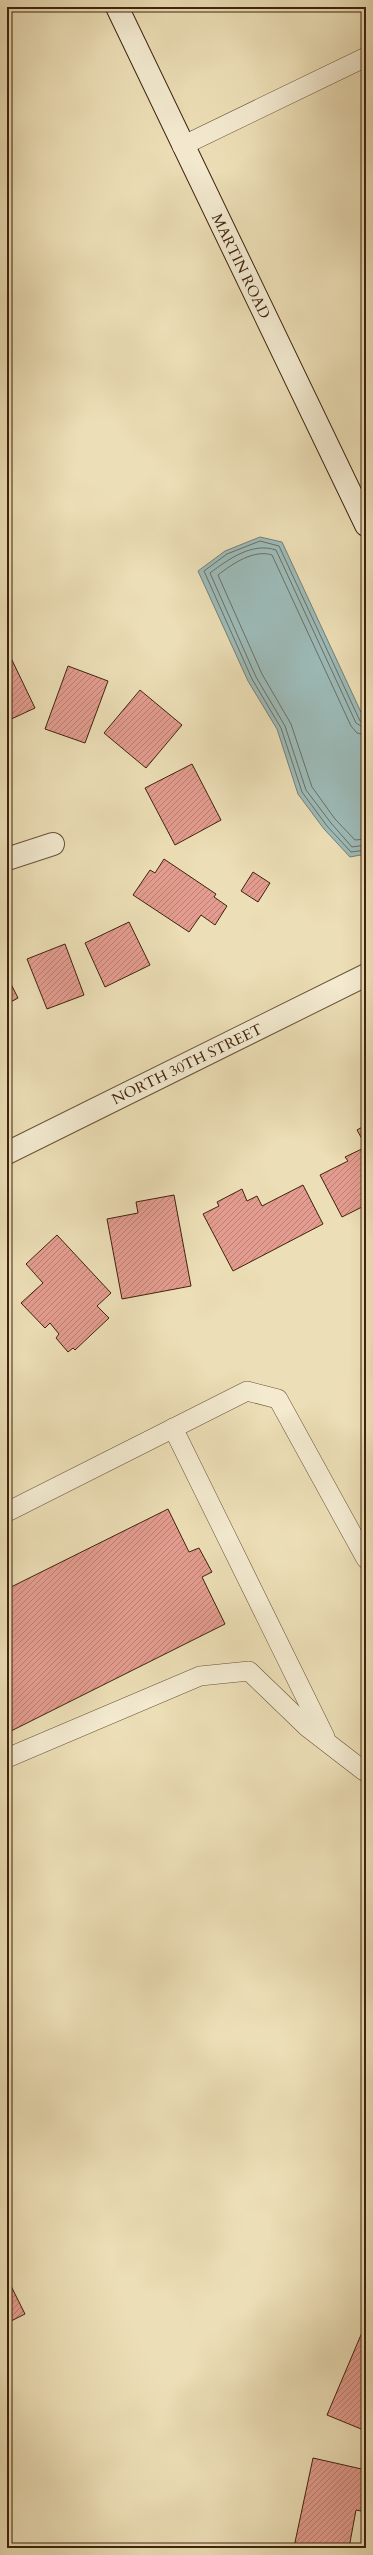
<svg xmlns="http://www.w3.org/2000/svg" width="373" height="2555" font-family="Cardo,serif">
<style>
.water{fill:#9cbab7;stroke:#767e73}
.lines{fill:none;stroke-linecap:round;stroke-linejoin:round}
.shore{stroke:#6d6e62;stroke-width:1}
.building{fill:url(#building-hatch);stroke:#3e230c}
.lane-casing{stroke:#6a5236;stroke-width:20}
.street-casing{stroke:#6a5236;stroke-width:24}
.secondary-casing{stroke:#3e230c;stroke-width:24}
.lane{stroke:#f3ead0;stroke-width:19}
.street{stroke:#f3ead0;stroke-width:22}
.secondary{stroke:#f3ead0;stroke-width:22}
.labels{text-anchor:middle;stroke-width:3;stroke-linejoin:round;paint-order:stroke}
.street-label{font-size:15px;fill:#3e230c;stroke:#f3ead0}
</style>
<defs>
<pattern id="building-hatch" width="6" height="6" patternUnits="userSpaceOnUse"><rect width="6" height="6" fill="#e39c8f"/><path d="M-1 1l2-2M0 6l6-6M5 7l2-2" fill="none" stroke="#b97f73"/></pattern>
</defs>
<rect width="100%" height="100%" fill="#ecdeb6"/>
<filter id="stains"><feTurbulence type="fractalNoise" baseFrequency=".005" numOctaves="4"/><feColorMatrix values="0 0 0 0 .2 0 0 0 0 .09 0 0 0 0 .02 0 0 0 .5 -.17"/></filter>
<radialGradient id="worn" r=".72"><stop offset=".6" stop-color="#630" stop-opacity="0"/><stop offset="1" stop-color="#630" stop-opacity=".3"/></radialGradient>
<!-- water -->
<polygon class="water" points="260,537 282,542 366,723 366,854 350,857 324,829 298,794 277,729 248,681 198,571 225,551"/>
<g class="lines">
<!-- shore -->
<g class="shore">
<polyline points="366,724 360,721 279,546 260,541 227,554 204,571 252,679 281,728 302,792 327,826 351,852 366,850"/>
<path d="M 366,729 L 356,723 L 276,550 C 252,542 229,559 210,573 L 256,677 L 285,726 L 306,790 L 331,823 L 352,847 L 366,845"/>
<path d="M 366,735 L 357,733 L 351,726 L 272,555 C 254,549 232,564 218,575 L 262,674 L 291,724 L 312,787 L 335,819 L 355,840 L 366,839"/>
</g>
</g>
<!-- building -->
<g class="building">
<polygon points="11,658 35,708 7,721 7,660"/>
<polygon points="68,666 108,681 85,743 45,729"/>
<polygon points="140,690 182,725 146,768 104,733"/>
<polygon points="192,764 221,820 175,845 145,788"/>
<polygon points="164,859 216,894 214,897 227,906 215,925 201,915 189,932 133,895 150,870 155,873"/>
<polygon points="253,872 270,883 258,902 241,891"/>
<polygon points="129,922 150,965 105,987 85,943"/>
<polygon points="65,944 84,995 47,1009 27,959"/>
<polygon points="7,976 18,998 7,1004"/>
<polygon points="366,1125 366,1146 357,1130"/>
<polygon points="366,1147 366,1205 342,1217 320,1175 348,1161 345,1157"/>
<polygon points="303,1185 323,1224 233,1271 203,1214 219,1206 217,1202 242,1189 247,1201 257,1196 262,1206"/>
<polygon points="174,1195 191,1286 122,1299 107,1219 138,1213 136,1202"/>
<polygon points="57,1235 111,1293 97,1306 109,1318 75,1350 73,1348 68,1352 56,1338 59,1334 50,1323 45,1328 21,1303 43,1283 26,1264"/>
<polygon points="168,1509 189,1552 199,1548 212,1572 202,1577 225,1624 7,1733 7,1589"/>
<polygon points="7,2278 25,2314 7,2323"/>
<polygon points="366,2323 366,2431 327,2415"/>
<polygon points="313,2458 366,2470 366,2512 356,2510 349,2548 294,2547"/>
</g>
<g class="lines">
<!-- lane casing -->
<g class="lane-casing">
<g id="lane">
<polyline points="182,146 366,57"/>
<polyline points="173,1428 325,1737"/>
<polyline points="7,1512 247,1391 278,1399 366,1559"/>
<polyline points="7,1758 200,1676 249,1671 307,1727 364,1771 366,1770"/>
</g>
</g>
<!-- street casing -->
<g class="street-casing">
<g id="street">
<polyline points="7,859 53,844"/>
<polyline points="7,1153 366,975"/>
</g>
</g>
<!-- secondary casing -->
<g class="secondary-casing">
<polyline id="secondary" points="117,7 366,525"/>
</g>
<!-- lane -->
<use href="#lane" class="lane"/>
<!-- street -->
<use href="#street" class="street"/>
<!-- secondary -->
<use href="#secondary" class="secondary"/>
</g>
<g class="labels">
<!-- street labels -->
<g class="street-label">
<text transform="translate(241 266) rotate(64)" y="5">MARTIN ROAD</text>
<text transform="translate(187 1064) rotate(-26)" y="5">NORTH 30TH STREET</text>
</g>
</g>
<!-- margin -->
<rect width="373" height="2555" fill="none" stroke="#ecdeb6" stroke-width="24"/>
<rect x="8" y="8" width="357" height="2539" fill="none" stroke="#3e230c" stroke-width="2"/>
<rect x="12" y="12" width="349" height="2531" fill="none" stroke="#3e230c"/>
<rect width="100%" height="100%" filter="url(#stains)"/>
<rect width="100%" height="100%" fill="url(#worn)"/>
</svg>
